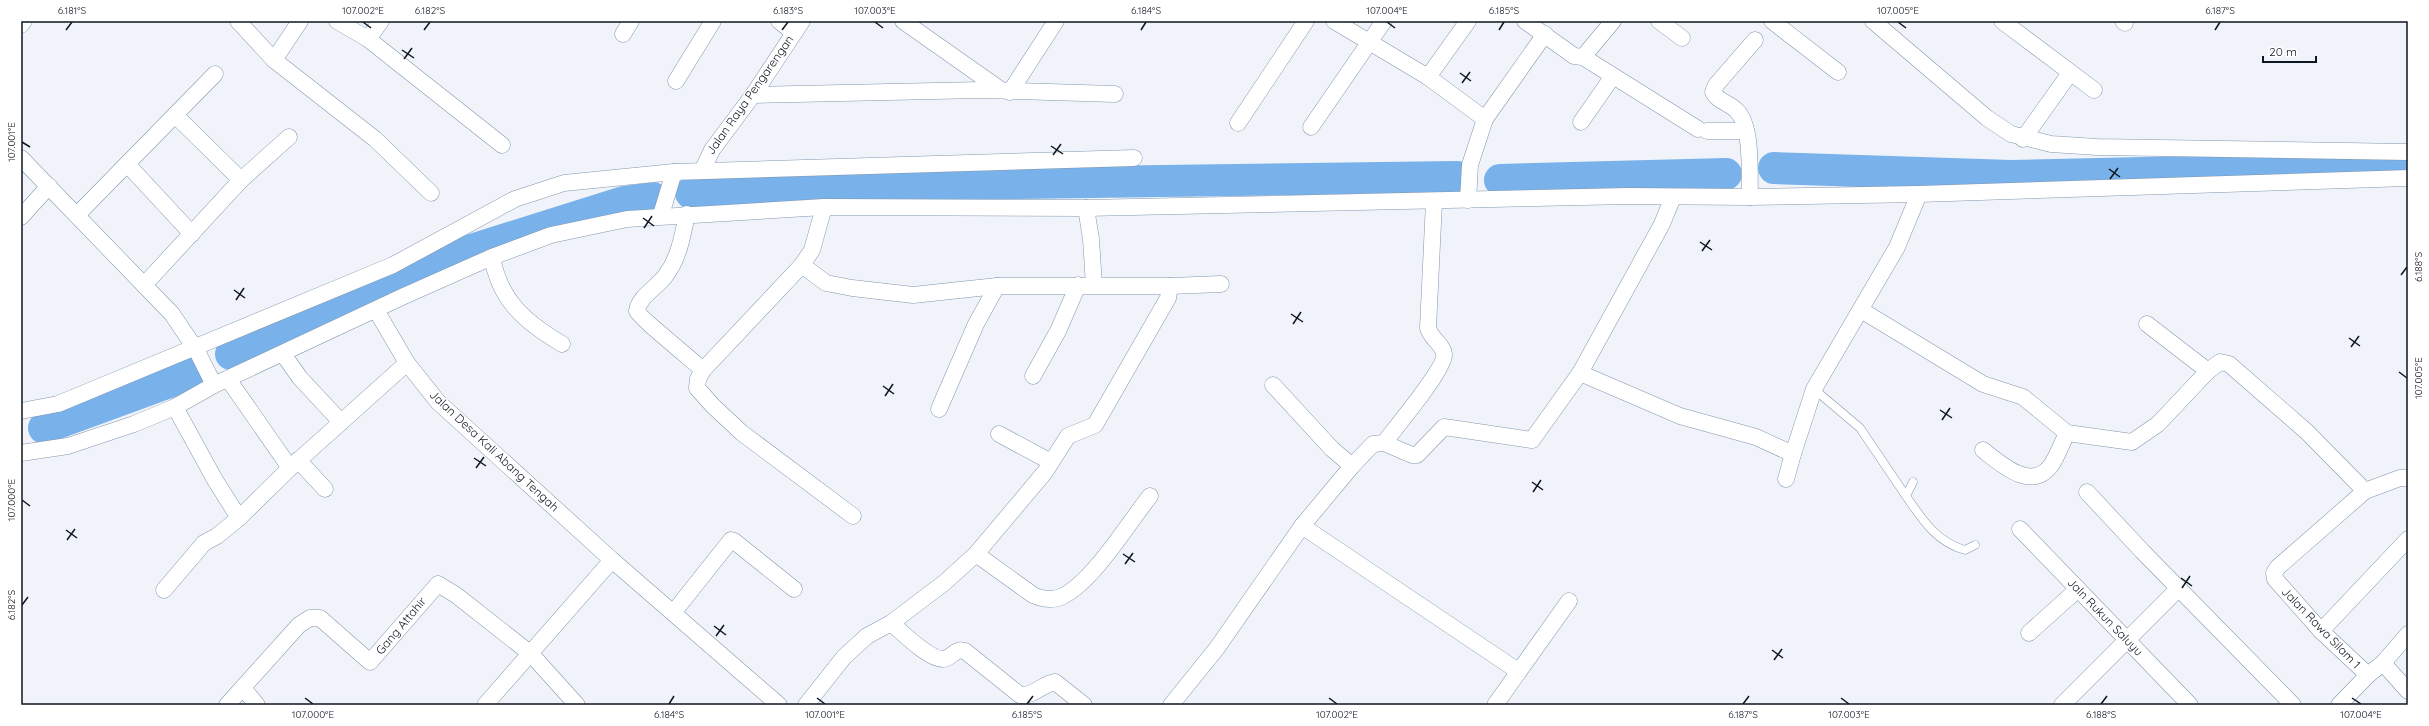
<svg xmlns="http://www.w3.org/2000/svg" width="2429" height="726" font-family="Quicksand,sans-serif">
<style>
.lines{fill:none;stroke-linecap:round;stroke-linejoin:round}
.river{stroke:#79b1ea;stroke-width:32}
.lane-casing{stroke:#8197ae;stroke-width:9}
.street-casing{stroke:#8197ae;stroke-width:17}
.lane{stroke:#fff;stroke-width:8}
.street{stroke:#fff;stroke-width:16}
.ticks{fill:none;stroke:#0e161f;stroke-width:1.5}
.labels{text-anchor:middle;stroke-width:3;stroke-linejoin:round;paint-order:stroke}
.street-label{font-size:12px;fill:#0e161f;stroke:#fff}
.neatline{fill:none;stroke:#0e161f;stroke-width:1.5}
.ticks-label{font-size:10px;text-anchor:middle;fill:#0e161f}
</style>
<rect width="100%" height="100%" fill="#f0f4fa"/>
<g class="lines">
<!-- river -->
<g class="river">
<polyline points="1774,168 2011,176 2408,167"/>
<polyline points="1500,180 1726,174"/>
<polyline points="691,193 1018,183 1457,177"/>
<polyline points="231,354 465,252 624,202 653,198"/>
<polyline points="44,428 194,373"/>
</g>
<!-- lane casing -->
<g class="lane-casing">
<g id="lane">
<polyline points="1814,389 1860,428 1906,496"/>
<path d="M 1913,482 L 1906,496 C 1922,519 1936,542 1965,550 L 1975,545"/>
</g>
</g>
<!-- street casing -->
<g class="street-casing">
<g id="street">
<polyline points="238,21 274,60 375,139 431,193"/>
<polyline points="337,21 368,39 502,145"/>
<polyline points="779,21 793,32"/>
<polyline points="903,21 1001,90"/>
<polyline points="1334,21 1428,77 1485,119"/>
<polyline points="1525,21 1574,56 1583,57 1698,129"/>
<polyline points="1659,21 1682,38"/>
<polyline points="1772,21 1838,72"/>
<polyline points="1873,21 1987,118 2011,134 2051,144 2097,147 2408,152"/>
<polyline points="2002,21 2094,90"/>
<polyline points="2123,21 2125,23"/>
<polyline points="21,25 24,21"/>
<polyline points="623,34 631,21"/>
<polyline points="368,39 381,21"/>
<polyline points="1583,57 1613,21"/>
<polyline points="274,60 300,21"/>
<polyline points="1428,77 1468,21"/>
<polyline points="676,81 713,21"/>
<polyline points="1010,92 1056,21"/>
<polyline points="753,95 981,90 1115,94"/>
<polyline points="175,115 241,180"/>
<polyline points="1581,122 1613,76"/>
<polyline points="1238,123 1306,21"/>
<polyline points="1311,127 1384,21"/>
<polyline points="1707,131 1746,131"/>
<polyline points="2023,139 2070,73"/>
<polyline points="21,158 172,314 197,351 214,385"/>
<polyline points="127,164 192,234"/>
<polyline points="702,171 712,150 753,95 802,21"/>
<path d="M 1750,197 C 1749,176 1753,127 1737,111 C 1730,103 1718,102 1713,92 L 1716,85 L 1755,40"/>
<polyline points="1468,200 1470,165 1485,119 1545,34"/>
<polyline points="824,207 812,250 802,265 703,370 698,379 697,388 713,406 742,433 853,516"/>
<polyline points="1086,208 1091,239 1094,285"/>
<path d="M 687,214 C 683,234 679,258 666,275 C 658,287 639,296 637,311 C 639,317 693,361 703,370"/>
<polyline points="77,215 215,74"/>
<polyline points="661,215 674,172"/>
<polyline points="21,217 49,186"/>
<path d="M 492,257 C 500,301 525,322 562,344"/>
<polyline points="802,265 826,283 852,288 913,295 997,286 1170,286 1168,298 1095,425 1068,436 1045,472 976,554 944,583 891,623 867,636 844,657 806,705"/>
<polyline points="144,285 241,180 289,137"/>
<polyline points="1170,286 1221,284"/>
<polyline points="376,310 407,363 438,402 612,560 779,705"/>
<polyline points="1861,310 1983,384 2023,397 2067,433 2132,442 2158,424 2208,371 2220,362 2229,364 2307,432 2365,491"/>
<polyline points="2147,324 2208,371"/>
<polyline points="283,354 300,378 341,422"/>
<polyline points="1580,373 1662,224 1673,197"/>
<polyline points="1033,376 1058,331 1078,285"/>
<polyline points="228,379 290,468"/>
<polyline points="1273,385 1332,449 1352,466"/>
<polyline points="175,407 215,480 239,518"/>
<polyline points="939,409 976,324 997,286"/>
<polyline points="21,411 58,404 393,265 515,199 564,183 674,172 1134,158"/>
<polyline points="999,434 1051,462"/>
<path d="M 1384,443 C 1395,428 1446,368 1444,354 C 1443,344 1430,338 1428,328 L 1434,202"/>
<path d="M 1983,450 C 2001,464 2032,493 2052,464 C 2058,454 2062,443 2067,433"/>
<polyline points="21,453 68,446 134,424 175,407 214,385 404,296 492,257 551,235 627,219 824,207 1086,208 1629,196 1750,197 1919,194 2408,178"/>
<polyline points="298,460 325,489"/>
<polyline points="2408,478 2400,478 2365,491 2278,567 2274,573 2275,579 2321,631 2368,675 2383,663 2408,691"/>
<polyline points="1786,479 1793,454"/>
<polyline points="2087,492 2142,551 2293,705"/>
<polyline points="1302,526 1518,671"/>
<polyline points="2020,529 2190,705"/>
<path d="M 976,554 L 1033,595 C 1042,599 1053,601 1063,596 C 1094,580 1127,525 1150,496"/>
<polyline points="164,590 204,543 217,536 239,518 290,468 407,363"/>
<polyline points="673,613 731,540 734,541 794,589"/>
<path d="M 891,623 C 902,632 928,659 943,659 C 951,659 956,647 965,651 L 1020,695 C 1033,697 1042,684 1055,682 L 1084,705"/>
<polyline points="2321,631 2408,539"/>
<polyline points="2029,633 2078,589"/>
<polyline points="2383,663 2408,634"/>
<polyline points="243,688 257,705"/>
<polyline points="227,705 299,625 310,618 320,618 370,662 438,584 456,595 531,654 577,705"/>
<polyline points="485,705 612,560"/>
<polyline points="1171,705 1217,648 1302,526 1352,466 1373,444 1384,443 1412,455 1417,455 1444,427 1532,440 1580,373 1680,416 1756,437 1793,454 1814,389 1897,247 1919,194"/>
<polyline points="1495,705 1569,601"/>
<polyline points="2062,705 2179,588"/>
<polyline points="2339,705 2368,675"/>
</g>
</g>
<!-- lane -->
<use href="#lane" class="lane"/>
<!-- street -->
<use href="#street" class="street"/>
</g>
<!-- ticks -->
<path class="ticks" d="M 363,22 L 371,28M 875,22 L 883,28M 1387,22 L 1395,28M 1898,22 L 1906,28M 66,30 L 72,22M 424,30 L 430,22M 782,30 L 788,22M 1141,30 L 1146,22M 1499,30 L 1504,22M 2215,30 L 2220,22M 402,50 L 414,58M 404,59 L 412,48M 1460,73 L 1471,81M 1462,83 L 1470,72M 22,142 L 30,147M 1051,146 L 1063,154M 1053,155 L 1061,144M 2109,169 L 2120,177M 2110,179 L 2118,168M 643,218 L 654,226M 644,228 L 652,216M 1700,242 L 1712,250M 1702,251 L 1710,240M 2401,275 L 2407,267M 234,290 L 245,298M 236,300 L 244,288M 1291,314 L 1303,322M 1293,324 L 1301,312M 2349,338 L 2360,346M 2351,347 L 2359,336M 2399,372 L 2407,378M 883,386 L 894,394M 885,396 L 893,384M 1940,410 L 1952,418M 1942,420 L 1950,408M 474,458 L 486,466M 476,468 L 484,457M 1532,482 L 1543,490M 1533,492 L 1541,480M 22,500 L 30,506M 66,530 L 77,538M 67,540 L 75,529M 1123,554 L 1135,562M 1125,564 L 1133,553M 2181,578 L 2192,586M 2182,588 L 2190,576M 22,605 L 28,597M 714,626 L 726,635M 716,636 L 724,625M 1772,650 L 1783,658M 1774,660 L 1782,649M 305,698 L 313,704M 817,698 L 825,704M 1329,698 L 1337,704M 1841,698 L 1849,704M 2352,698 L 2361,704M 669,704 L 674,696M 1027,704 L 1033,696M 1743,704 L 1749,696M 2101,704 L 2107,696"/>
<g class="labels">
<!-- street labels -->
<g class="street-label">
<text transform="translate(750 95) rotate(-55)" y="4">Jalan Raya Pengarengan</text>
<text transform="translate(494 451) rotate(43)" y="4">Jalan Desa Kali Abang Tengah</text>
<text transform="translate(2105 617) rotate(46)" y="4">Jaln Rukun Saluyu</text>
<text transform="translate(401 626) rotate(-50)" y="4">Gang Attahir</text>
<text transform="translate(2321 628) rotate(46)" y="4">Jalan Rawa Silam 1</text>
</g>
</g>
<!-- border -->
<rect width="2429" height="726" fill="none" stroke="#ffffff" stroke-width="44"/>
<!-- scale -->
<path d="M2263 56v6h53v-6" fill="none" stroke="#0e161f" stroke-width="2"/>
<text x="2269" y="56" font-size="12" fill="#0e161f" stroke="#ffffff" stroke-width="3" paint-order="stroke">20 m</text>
<rect x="22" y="22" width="2385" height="682" class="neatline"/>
<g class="ticks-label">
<text x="72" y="14">6.181°S</text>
<text x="363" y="14">107.002°E</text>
<text x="430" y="14">6.182°S</text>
<text x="788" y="14">6.183°S</text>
<text x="875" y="14">107.003°E</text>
<text x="1146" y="14">6.184°S</text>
<text x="1387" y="14">107.004°E</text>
<text x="1504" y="14">6.185°S</text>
<text x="1898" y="14">107.005°E</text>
<text x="2220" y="14">6.187°S</text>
<text transform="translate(11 142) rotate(-90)" y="4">107.001°E</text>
<text transform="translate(2418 267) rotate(-90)" y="4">6.188°S</text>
<text transform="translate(2418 378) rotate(-90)" y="4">107.005°E</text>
<text transform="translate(11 500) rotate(-90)" y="4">107.000°E</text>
<text transform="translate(11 605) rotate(-90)" y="4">6.182°S</text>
<text x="313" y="718">107.000°E</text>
<text x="669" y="718">6.184°S</text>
<text x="825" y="718">107.001°E</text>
<text x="1027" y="718">6.185°S</text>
<text x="1337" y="718">107.002°E</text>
<text x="1743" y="718">6.187°S</text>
<text x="1849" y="718">107.003°E</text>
<text x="2101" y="718">6.188°S</text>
<text x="2361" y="718">107.004°E</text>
</g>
</svg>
